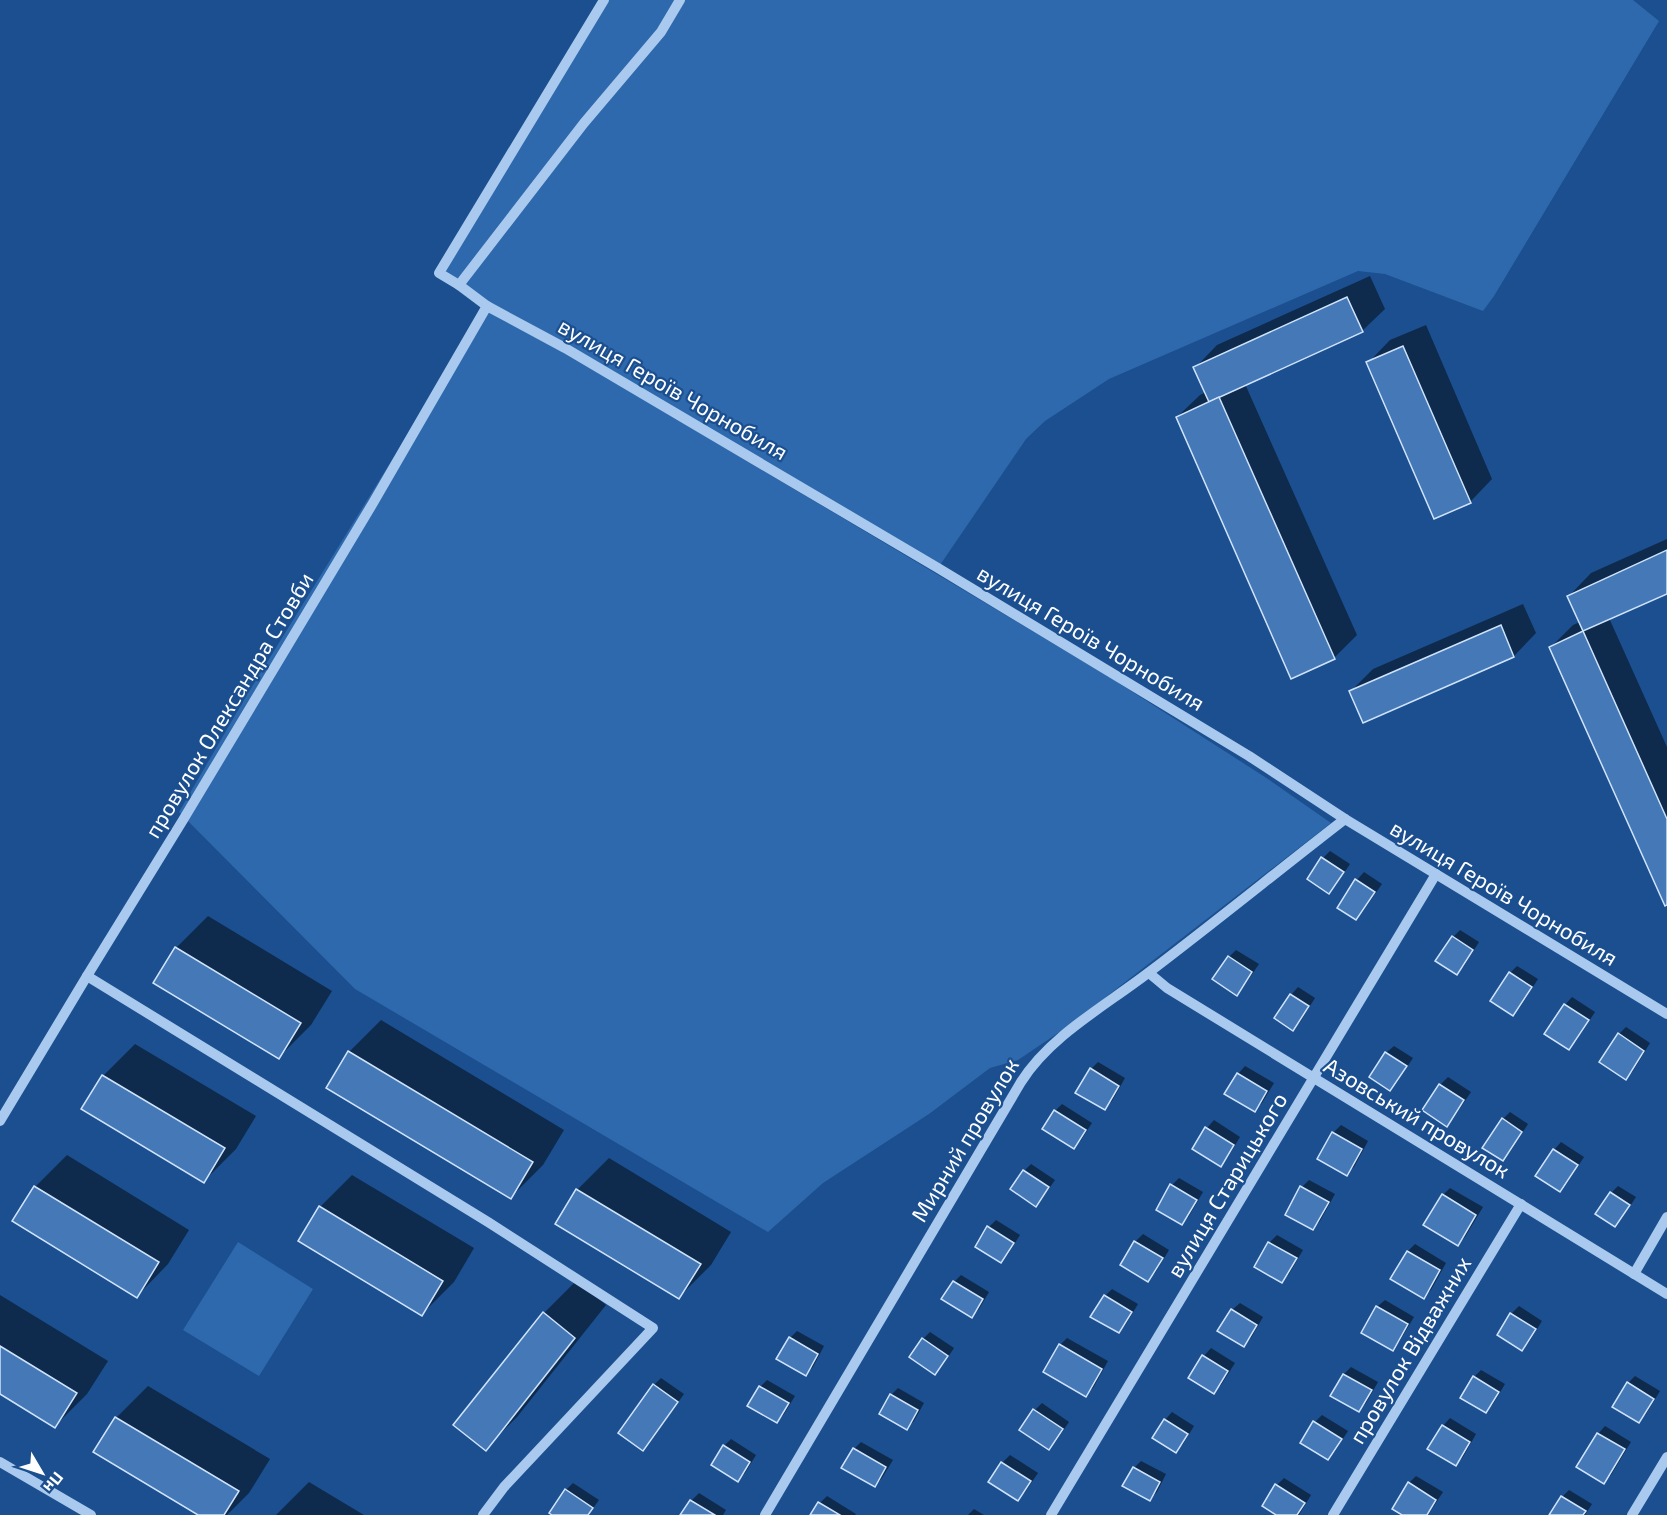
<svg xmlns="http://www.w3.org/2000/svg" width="1667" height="1515" font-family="'Exo 2',sans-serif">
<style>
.green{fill:#2e69ad}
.shadow{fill:#0007}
.building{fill:#4478b7;stroke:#cfe3fa;stroke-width:1.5}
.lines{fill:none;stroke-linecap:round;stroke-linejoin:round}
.minor{stroke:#a9c9ee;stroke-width:10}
.labels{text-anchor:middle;stroke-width:4.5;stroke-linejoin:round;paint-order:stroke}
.street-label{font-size:22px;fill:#fff;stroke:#1b4f8f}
</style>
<rect width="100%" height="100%" fill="#1b4f8f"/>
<!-- green -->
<g class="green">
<polygon points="604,0 1633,0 1659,21 1494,296 1483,311 1385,274 1358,271 1109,379 1045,421 1026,439 938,568 439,273"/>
<polygon points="487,306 1111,678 1268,779 1331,823 1067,1027 1018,1060 990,1068 929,1114 823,1183 768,1232 355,989 179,812 248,693"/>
<polygon points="238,1242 313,1289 259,1376 183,1330"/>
</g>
<!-- shadow -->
<g class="shadow">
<polygon points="1370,276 1385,309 1362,331 1245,384 1357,635 1334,658 1177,417 1200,395 1206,392 1195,368 1217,345"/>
<polygon points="1426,325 1492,479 1470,502 1368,363 1390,340"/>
<polygon points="1667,539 1667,592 1609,618 1667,747 1667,904 1551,647 1573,625 1580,622 1569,596 1591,573"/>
<polygon points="1523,604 1536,633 1514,656 1363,721 1351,691 1373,669"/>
<polygon points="1330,851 1350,864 1336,885 1329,892 1309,879 1323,858"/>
<polygon points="1364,872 1382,884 1363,911 1356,919 1339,907 1357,880"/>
<polygon points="208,916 332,991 311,1025 279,1057 176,948"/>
<polygon points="1460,930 1479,942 1464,966 1456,973 1453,937"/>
<polygon points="1236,950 1259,964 1244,986 1237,994 1229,957"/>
<polygon points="1517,966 1538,979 1520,1007 1513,1014 1510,973"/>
<polygon points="1298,987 1315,998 1300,1022 1293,1029 1276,1018 1291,995"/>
<polygon points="1572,997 1595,1012 1576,1041 1569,1048 1565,1005"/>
<polygon points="381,1020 564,1130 543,1165 511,1197 328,1087 349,1052"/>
<polygon points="1626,1027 1650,1043 1633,1071 1626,1078 1619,1034"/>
<polygon points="135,1044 256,1116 236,1149 204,1181 103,1076"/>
<polygon points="1394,1046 1413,1058 1397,1082 1390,1089 1371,1077 1386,1053"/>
<polygon points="1098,1062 1125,1078 1112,1101 1104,1108 1091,1069"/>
<polygon points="1245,1066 1274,1083 1262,1103 1254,1110 1226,1093 1238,1074"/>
<polygon points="1448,1077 1471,1092 1454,1117 1447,1125 1424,1110 1441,1084"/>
<polygon points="1062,1104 1092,1123 1081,1140 1074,1147 1055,1111"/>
<polygon points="1510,1112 1528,1124 1510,1152 1503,1159 1503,1119"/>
<polygon points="1214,1120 1240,1137 1228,1157 1220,1165 1194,1148 1207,1128"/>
<polygon points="1341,1125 1368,1141 1354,1167 1346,1174 1319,1158 1333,1133"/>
<polygon points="1561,1142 1584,1157 1567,1183 1560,1190 1537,1176 1554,1150"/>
<polygon points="67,1155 189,1230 168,1264 137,1296 35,1187"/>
<polygon points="609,1158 731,1232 711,1265 679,1297 577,1190"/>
<polygon points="1031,1164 1055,1180 1043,1197 1036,1205 1024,1171"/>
<polygon points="352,1175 474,1248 454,1282 422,1314 320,1207"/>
<polygon points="1179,1178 1203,1192 1189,1216 1182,1224 1172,1185"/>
<polygon points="1309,1180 1335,1194 1320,1221 1313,1228 1302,1187"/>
<polygon points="1618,1186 1636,1197 1622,1218 1615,1225 1611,1193"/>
<polygon points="1450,1188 1483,1207 1465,1237 1458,1244 1443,1195"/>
<polygon points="996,1220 1020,1235 1008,1254 1001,1261 989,1227"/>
<polygon points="1143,1234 1169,1250 1155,1273 1148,1280 1122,1264 1135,1242"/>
<polygon points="1277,1235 1303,1250 1289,1274 1282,1281 1256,1267 1269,1243"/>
<polygon points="1415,1244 1446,1263 1431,1290 1423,1297 1392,1278 1408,1251"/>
<polygon points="961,1275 989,1292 979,1309 972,1316 954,1282"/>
<polygon points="576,1281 606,1305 517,1417 485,1449 455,1425 544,1313"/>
<polygon points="1112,1289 1138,1304 1126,1324 1119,1332 1105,1296"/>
<polygon points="0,1295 108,1361 87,1394 55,1426 0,1392"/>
<polygon points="1385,1300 1414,1317 1399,1342 1392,1349 1377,1307"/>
<polygon points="1240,1303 1263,1317 1251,1338 1243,1346 1219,1331 1232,1310"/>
<polygon points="1519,1306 1542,1321 1529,1342 1522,1349 1499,1335 1511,1314"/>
<polygon points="797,1331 824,1346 813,1367 806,1374 790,1338"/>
<polygon points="930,1332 954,1348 942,1366 935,1373 923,1339"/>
<polygon points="1067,1338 1108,1361 1093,1388 1085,1395 1060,1345"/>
<polygon points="1211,1348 1235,1363 1221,1385 1214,1392 1190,1378 1204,1356"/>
<polygon points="1351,1367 1378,1382 1366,1403 1359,1411 1332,1396 1344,1374"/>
<polygon points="1481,1370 1505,1384 1493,1404 1485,1412 1474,1377"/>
<polygon points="1635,1376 1660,1391 1646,1414 1638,1421 1628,1383"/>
<polygon points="661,1378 684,1394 650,1442 643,1449 654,1385"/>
<polygon points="767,1380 795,1396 784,1414 777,1422 760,1387"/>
<polygon points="148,1386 270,1459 249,1493 227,1515 201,1515 116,1418"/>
<polygon points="898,1388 924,1403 914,1421 907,1428 891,1395"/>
<polygon points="1042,1403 1069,1422 1056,1441 1049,1448 1035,1410"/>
<polygon points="1172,1412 1194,1426 1183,1444 1175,1451 1165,1420"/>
<polygon points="1322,1415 1348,1431 1335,1451 1328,1458 1315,1422"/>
<polygon points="1450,1418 1476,1434 1463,1457 1456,1464 1429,1448 1443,1426"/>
<polygon points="1605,1426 1631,1442 1611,1475 1604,1482 1598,1434"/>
<polygon points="731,1439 756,1455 745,1473 738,1480 724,1446"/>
<polygon points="861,1442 893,1460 882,1478 875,1486 854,1449"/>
<polygon points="1010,1455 1038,1473 1025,1492 1018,1499 990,1481 1002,1463"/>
<polygon points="1141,1461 1166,1474 1157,1492 1150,1499 1134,1468"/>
<polygon points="1416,1476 1443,1492 1428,1515 1405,1515 1409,1483"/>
<polygon points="1284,1478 1311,1495 1299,1515 1279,1515 1277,1485"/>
<polygon points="309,1482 364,1515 276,1515"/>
<polygon points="573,1483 599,1500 588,1515 554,1515 566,1490"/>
<polygon points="1569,1490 1592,1504 1585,1515 1551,1515 1562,1497"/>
<polygon points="699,1493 726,1510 723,1515 682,1515 691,1501"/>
<polygon points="827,1496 856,1514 855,1515 812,1515 820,1503"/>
<polygon points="974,1509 984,1515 968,1515"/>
</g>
<!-- building -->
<g class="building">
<polygon points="1347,297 1363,332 1209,402 1193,367"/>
<polygon points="1403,346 1471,503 1434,519 1366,362"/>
<polygon points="1219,397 1335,659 1291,679 1176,417"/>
<polygon points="1667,550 1667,594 1583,631 1567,596"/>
<polygon points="1501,625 1514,657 1363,723 1349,691"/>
<polygon points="1583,631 1667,819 1667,905 1665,906 1549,647"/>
<polygon points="1321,857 1344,872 1329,894 1307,879"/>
<polygon points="1355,879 1375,892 1356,920 1337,908"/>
<polygon points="1452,936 1473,950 1457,975 1435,961"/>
<polygon points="175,947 301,1023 279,1059 153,983"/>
<polygon points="1228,956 1252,972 1237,996 1212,979"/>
<polygon points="1509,972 1532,987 1513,1016 1490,1001"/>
<polygon points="1290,994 1309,1006 1293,1031 1274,1018"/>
<polygon points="1564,1004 1589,1020 1569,1050 1544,1034"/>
<polygon points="1618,1033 1644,1051 1626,1080 1599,1062"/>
<polygon points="348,1051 533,1162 511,1199 326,1088"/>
<polygon points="1385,1052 1407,1066 1390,1091 1369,1077"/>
<polygon points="1090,1068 1119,1086 1105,1110 1075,1093"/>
<polygon points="1237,1073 1267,1091 1255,1112 1224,1094"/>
<polygon points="102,1075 225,1148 204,1183 81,1109"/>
<polygon points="1439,1084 1464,1100 1447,1127 1422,1110"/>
<polygon points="1054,1110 1086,1130 1074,1149 1042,1129"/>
<polygon points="1502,1118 1522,1132 1503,1161 1482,1148"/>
<polygon points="1205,1127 1234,1145 1221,1167 1192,1149"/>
<polygon points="1332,1132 1362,1149 1347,1176 1317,1159"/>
<polygon points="1553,1149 1578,1165 1560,1192 1535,1176"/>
<polygon points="1023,1170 1049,1187 1036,1207 1010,1189"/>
<polygon points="1170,1184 1197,1200 1182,1225 1156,1210"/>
<polygon points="34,1186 159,1262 137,1298 12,1221"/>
<polygon points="1300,1186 1329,1202 1313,1230 1285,1215"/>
<polygon points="576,1189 701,1264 679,1299 555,1224"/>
<polygon points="1610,1192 1630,1205 1615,1227 1595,1214"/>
<polygon points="1442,1194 1476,1215 1458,1246 1423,1225"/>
<polygon points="319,1206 443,1281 422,1316 298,1241"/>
<polygon points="987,1226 1014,1243 1001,1263 975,1247"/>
<polygon points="1134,1241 1163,1258 1148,1282 1120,1265"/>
<polygon points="1268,1242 1297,1258 1282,1283 1254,1267"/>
<polygon points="1407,1251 1440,1270 1424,1299 1390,1279"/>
<polygon points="953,1281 983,1299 972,1318 941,1299"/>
<polygon points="1104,1295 1132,1312 1119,1333 1090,1317"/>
<polygon points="1376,1306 1408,1324 1393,1351 1361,1333"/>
<polygon points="1231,1309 1257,1325 1244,1347 1217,1331"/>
<polygon points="543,1312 575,1338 486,1451 453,1425"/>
<polygon points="1510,1313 1536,1329 1522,1351 1497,1335"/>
<polygon points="789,1337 818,1354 806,1376 776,1359"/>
<polygon points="922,1338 948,1356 935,1375 909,1357"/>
<polygon points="1059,1344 1102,1369 1086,1397 1043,1372"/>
<polygon points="0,1346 77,1393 55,1428 0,1394"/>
<polygon points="1202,1355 1228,1371 1214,1394 1188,1378"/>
<polygon points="1343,1374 1372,1390 1359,1412 1330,1396"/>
<polygon points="1473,1376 1499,1392 1486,1413 1460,1398"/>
<polygon points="1627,1382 1654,1399 1639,1423 1612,1407"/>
<polygon points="653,1384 678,1402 643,1451 618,1433"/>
<polygon points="759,1386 789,1403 777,1423 747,1406"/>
<polygon points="890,1394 918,1410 907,1430 879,1414"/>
<polygon points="1033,1409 1063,1429 1049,1450 1019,1430"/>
<polygon points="115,1417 239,1491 224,1515 198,1515 93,1452"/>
<polygon points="1164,1419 1188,1434 1176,1453 1152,1438"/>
<polygon points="1313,1421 1342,1439 1328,1460 1300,1443"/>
<polygon points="1442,1425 1470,1442 1456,1466 1427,1449"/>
<polygon points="1597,1433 1625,1449 1604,1484 1576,1467"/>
<polygon points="723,1445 750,1462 738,1482 711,1465"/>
<polygon points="853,1448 886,1467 875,1487 841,1468"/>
<polygon points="1001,1462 1031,1481 1018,1501 988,1482"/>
<polygon points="1133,1467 1160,1482 1150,1501 1122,1486"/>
<polygon points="1408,1482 1436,1500 1427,1515 1402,1515 1392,1509"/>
<polygon points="1275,1484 1305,1503 1297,1515 1276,1515 1262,1506"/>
<polygon points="565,1489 593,1508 588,1515 552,1515 549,1513"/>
<polygon points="1561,1496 1586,1511 1583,1515 1549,1515"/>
<polygon points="690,1500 715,1515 680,1515"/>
<polygon points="818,1502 840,1515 810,1515"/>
</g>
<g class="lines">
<!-- minor -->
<g class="minor">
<polyline points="680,0 661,32 584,123 459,285 487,306 565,348 938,568 1249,756 1345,819 1667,1014"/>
<polyline points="459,285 439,273 604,0"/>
<polyline points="1149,973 1167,988 1667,1294"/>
<polyline points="87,976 488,1222 653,1328 504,1487 483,1515"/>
<polyline points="0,1121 87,976 183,820 373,503 487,306"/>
<polyline points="1634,1274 1667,1217"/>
<polyline points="0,1462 91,1515"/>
<path d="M 765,1515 L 1021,1082 C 1050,1036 1105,1006 1148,973 C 1214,923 1279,870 1345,819"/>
<polyline points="1051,1515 1436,874"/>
<polyline points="1333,1515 1521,1204"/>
<polyline points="1632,1515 1667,1457"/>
</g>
</g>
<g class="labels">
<!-- street labels -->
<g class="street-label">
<text transform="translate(673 389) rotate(30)" y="8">вулиця Героїв Чорнобиля</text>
<text transform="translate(1091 638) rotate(31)" y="8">вулиця Героїв Чорнобиля</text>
<text transform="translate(229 705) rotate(-59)" y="8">провулок Олександра Стовби</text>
<text transform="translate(1504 893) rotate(31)" y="8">вулиця Героїв Чорнобиля</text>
<text transform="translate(1417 1118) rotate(31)" y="8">Азовський провулок</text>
<text transform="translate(965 1140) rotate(-59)" y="8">Мирний провулок</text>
<text transform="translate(1227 1185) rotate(-59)" y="8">вулиця Старицького</text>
<text transform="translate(1410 1350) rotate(-59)" y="8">провулок Відважних</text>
</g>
</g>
<!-- north arrow -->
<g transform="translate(42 1473) rotate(129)" stroke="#1b4f8f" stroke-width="4.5" paint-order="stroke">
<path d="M0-4.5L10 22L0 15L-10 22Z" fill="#ffffff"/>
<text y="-9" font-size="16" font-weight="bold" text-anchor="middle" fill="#ffffff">Пн</text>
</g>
</svg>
